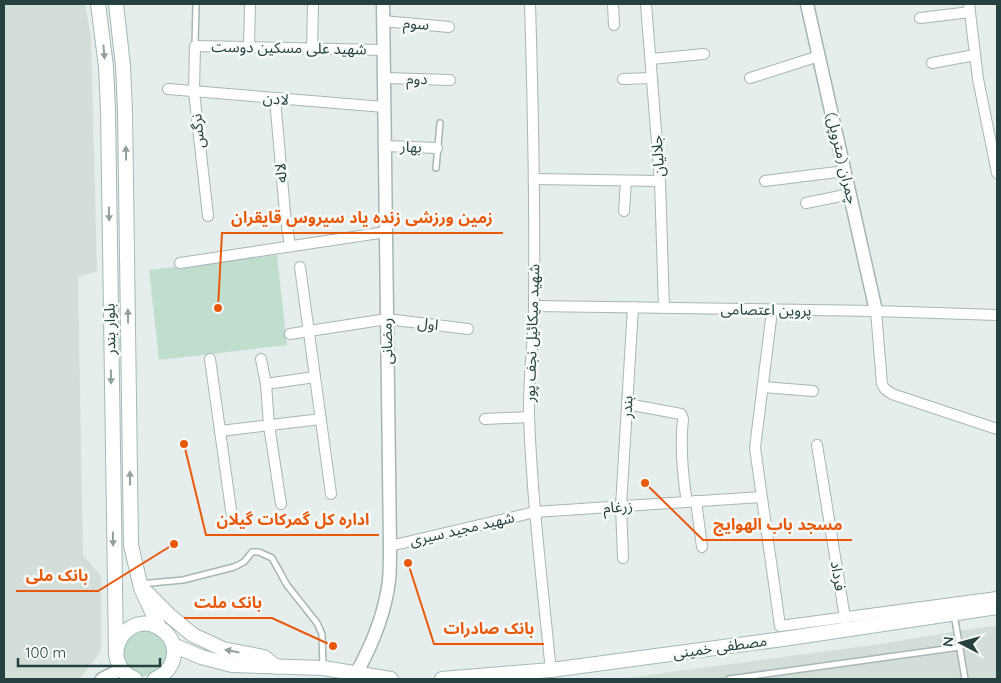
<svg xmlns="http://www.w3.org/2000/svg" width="1001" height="683" font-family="Quicksand,'Noto Sans Arabic',sans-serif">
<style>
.built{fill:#d3dedb}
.green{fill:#bfdece}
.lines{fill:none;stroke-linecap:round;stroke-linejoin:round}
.service-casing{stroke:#a7b6b5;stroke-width:8}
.minor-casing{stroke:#a7b6b5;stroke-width:12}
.tertiary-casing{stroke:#a7b6b5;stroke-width:15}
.secondary-casing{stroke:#a4b9b7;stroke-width:16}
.service{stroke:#fff;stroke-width:5}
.minor{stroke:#fff;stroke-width:10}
.tertiary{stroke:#fff;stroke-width:12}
.secondary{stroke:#fff;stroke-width:14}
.oneway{fill:#92a09f}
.labels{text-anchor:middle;stroke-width:5;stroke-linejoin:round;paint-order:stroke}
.street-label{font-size:15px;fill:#24403f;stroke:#f6faf9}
.leader{fill:none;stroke:#e8590c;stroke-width:2}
.callout-dot{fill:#e8590c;stroke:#f6faf9;stroke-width:2}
.callout-label{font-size:16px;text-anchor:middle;font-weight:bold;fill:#e8590c;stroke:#f6faf9;stroke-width:5;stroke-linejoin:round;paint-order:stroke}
</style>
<rect width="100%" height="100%" fill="#e5eeec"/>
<!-- built -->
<g class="built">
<polygon points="4,4 85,4 91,36 97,271 78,277 83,555 101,576 101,651 80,679 4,679"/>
<polygon points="997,625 997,679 619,679 873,645"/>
</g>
<!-- green -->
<g class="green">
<polygon points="277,255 287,345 159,360 149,270"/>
<polygon points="149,628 168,643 168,660 153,676 137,676 125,667 122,643 133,631"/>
</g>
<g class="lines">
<!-- service casing -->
<g class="service-casing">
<g id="service">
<polyline points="195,46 196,4"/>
<polyline points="436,168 440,123"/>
<polyline points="140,584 183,580 234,567 244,562 252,552 259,552 272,558 287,585 317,623 322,634 323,668"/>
<polyline points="955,620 965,679"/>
<polyline points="729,679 960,647"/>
</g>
</g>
<!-- minor casing -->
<g class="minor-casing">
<g id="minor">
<path d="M 530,4 C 533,104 535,203 534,303 C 534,341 528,378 529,416 C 532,499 542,580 550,662"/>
<polyline points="613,4 614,25"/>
<polyline points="646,4 660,181 664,308"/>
<polyline points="969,4 978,79 997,173"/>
<polyline points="920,18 970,12"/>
<polyline points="383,21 449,27"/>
<polyline points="249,47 250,4"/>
<polyline points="312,49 313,5"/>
<polyline points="651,59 704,54"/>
<polyline points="932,63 975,55"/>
<polyline points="384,78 450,80"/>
<polyline points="750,78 819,56"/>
<polyline points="623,79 652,78"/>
<polyline points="168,89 384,107"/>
<polyline points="275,99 285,213 290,246"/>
<polyline points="385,146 437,148"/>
<polyline points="535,179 660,181"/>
<polyline points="765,181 845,171"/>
<polyline points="806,203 850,194"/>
<polyline points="624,211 626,181"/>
<polyline points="208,216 194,92 195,46 383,50"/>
<polyline points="180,263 386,232"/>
<polyline points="300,267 331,494"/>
<polyline points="534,306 876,311 997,315"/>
<polyline points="772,311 755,448 780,626 997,597"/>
<polyline points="876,311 882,384 885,389 892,394 997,429"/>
<polyline points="290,334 387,319 468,329"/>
<polyline points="210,359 232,517"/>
<polyline points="261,359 266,384 269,425 281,504"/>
<polyline points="266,384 315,377"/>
<polyline points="763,387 813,391"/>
<path d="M 627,404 L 681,414 L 683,419 C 680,448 682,472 687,502"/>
<polyline points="485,419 529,417"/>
<polyline points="220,431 321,419"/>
<polyline points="817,445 845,618"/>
<polyline points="696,501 702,547"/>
<polyline points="390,546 535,512 761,497"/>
<polyline points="623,558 621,506 633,307"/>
</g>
</g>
<!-- tertiary casing -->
<g class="tertiary-casing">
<g id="tertiary">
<polyline points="807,4 876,311"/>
<path d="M 357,672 C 372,645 385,612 389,581 C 390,570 390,558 390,546 L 383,4"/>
<polyline points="102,679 122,669"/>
</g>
</g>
<!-- secondary casing -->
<g class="secondary-casing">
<g id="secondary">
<polyline points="98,4 106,67 108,110 116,654"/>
<polyline points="116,4 123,66 125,110 131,545 141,588 159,627"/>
<polyline points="146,592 170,616 193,635 223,649 264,657 277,667"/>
<polyline points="173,645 201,657 232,665 323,668 391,679"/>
<path d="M 135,679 C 95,662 127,606 161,629 C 169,634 174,643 174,652 C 174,665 166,674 155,679"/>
<polyline points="442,679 551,670 783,639 997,607"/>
</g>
</g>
<!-- service -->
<use href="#service" class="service"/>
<!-- minor -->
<use href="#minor" class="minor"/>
<!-- tertiary -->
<use href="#tertiary" class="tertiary"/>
<!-- secondary -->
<use href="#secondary" class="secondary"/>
</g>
<!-- one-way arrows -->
<defs><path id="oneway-solid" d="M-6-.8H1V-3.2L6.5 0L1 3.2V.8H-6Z" transform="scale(1.25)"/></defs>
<g class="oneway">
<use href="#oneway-solid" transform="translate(104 52) rotate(85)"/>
<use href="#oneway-solid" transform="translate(126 153) rotate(-91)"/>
<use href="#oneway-solid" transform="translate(109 214) rotate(89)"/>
<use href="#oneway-solid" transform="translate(128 316) rotate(-91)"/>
<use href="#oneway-solid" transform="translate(111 377) rotate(89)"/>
<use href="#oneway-solid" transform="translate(130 478) rotate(-91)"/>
<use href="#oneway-solid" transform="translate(113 539) rotate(89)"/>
<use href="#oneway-solid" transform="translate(232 651) rotate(-169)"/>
</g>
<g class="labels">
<!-- street labels -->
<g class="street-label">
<text transform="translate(416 24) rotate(4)" y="5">سوم</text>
<text transform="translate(289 48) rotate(1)" y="5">شهید علی مسکین دوست</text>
<text transform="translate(417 79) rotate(2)" y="5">دوم</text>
<text transform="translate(276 99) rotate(5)" y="5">لادن</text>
<text transform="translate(198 131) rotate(-96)" y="5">نرگس</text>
<text transform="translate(411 147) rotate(3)" y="5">بهار</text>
<text transform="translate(658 156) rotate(-94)" y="5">جلالیان</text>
<text transform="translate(842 158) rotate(77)" y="5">چمران (متروپل)</text>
<text transform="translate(281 173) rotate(-95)" y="5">لاله</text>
<text transform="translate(766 310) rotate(1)" y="5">پروین اعتصامی</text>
<text transform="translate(428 324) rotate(7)" y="5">اول</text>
<text transform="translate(110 329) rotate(-91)" y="5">بلوار بندر</text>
<text transform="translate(532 333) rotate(-88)" y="5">شهید میکائیل نجف پور</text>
<text transform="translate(387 341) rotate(-91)" y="5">رمضانی</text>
<text transform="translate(627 407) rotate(-87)" y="5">بندر</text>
<text transform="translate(618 507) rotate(-4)" y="5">زرغام</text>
<text transform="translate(462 529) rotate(-13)" y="5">شهید مجید سیری</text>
<text transform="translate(838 576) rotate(81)" y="5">فرداد</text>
<text transform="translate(720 647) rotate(-8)" y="5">مصطفی خمینی</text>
</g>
</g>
<!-- callouts -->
<path class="leader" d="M218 308L222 233H503M184 444L206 535H379M645 483L703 540H852M174 544L98 591H16M333 646L272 618H184M408 563L434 644H544"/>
<g class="callout-dot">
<circle cx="218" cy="308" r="5"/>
<circle cx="184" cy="444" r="5"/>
<circle cx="645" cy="483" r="5"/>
<circle cx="174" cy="544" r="5"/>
<circle cx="333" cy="646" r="5"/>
<circle cx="408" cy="563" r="5"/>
</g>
<g class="callout-label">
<text x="362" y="223">زمین ورزشی زنده یاد سیروس قایقران</text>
<text x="293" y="525">اداره کل گمرکات گیلان</text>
<text x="778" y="530">مسجد باب الهوایج</text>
<text x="57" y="581">بانک ملی</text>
<text x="228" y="608">بانک ملت</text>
<text x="489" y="634">بانک صادرات</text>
</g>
<!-- border -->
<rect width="1001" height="683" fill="none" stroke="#24403f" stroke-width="10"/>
<!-- north arrow -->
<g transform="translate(961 643) rotate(276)" stroke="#f6faf9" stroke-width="4" paint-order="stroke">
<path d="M0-4L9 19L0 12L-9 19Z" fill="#24403f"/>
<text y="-8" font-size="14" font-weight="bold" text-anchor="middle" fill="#24403f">N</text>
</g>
<!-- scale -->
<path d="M18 658v8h142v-8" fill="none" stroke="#24403f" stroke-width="2.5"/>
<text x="25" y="658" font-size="15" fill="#24403f" stroke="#f6faf9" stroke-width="4" paint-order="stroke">100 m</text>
</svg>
